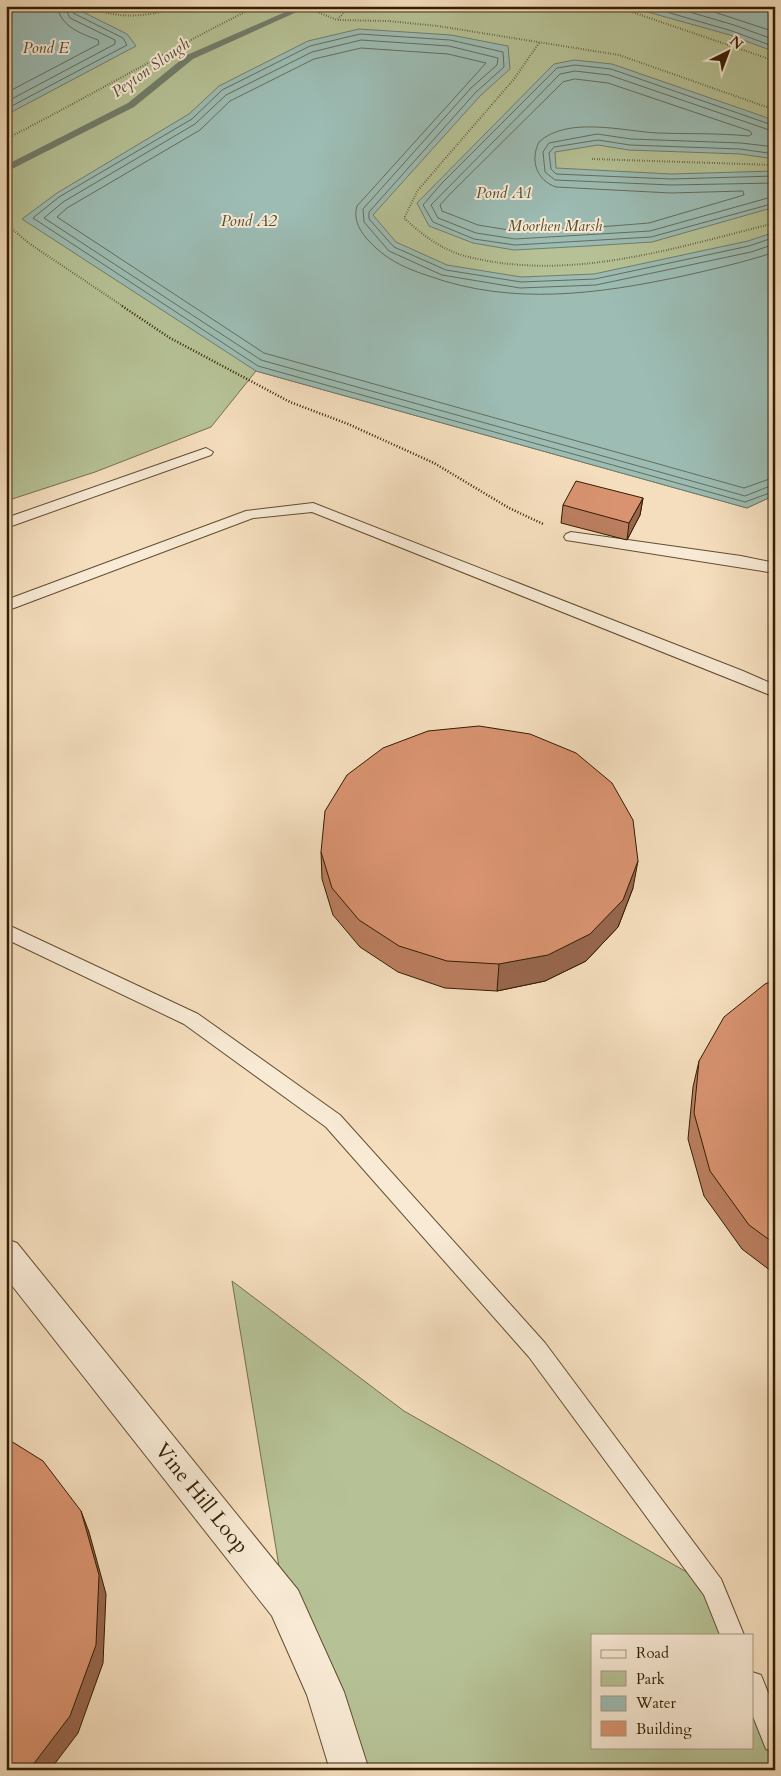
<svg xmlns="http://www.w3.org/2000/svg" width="781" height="1776" font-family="Cardo,serif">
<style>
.green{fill:#b6c296;stroke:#74704c}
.water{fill:#9cbcb4;stroke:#717d6c}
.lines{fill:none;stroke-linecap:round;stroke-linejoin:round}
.shore{stroke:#666d5a;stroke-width:1}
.stream{fill:#717d6c;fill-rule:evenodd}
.lane-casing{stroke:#624e30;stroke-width:2}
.street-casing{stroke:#624e30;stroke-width:2}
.path-far1{stroke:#311e01;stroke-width:2;stroke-dasharray:0.5 2;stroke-linecap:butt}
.path{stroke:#311e01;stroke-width:2.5;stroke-dasharray:1 2;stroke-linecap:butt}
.lane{fill:#f8ead5;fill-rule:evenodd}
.street{fill:#f8ead5;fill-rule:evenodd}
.wall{fill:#bb7e60;stroke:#311e01}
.shaded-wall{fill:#98674e;stroke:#311e01}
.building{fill:#d99370;stroke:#311e01}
.labels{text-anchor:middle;stroke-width:4;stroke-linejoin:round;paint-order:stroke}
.far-park-label{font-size:15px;font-style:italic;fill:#594f2e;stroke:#f8ead5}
.far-water-label{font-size:16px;font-style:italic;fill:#514d37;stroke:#f8ead5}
.near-street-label{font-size:21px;fill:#311e01;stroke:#f8ead5}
</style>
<rect width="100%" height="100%" fill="#f5debe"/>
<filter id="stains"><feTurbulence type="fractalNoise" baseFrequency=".004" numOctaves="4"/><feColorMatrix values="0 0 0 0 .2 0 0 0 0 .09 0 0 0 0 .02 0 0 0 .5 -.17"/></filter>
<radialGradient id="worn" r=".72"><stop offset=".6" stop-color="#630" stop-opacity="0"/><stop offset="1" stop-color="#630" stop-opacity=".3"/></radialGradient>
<!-- green -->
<g class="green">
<polygon points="6,6 775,6 775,495 747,508 256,371 211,427 95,472 6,501"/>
<polygon points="232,1281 404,1411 713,1587 732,1635 592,1635 592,1747 752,1747 752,1684 775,1740 775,1770 350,1770 285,1603"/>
</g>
<!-- water -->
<g class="water">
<polygon points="6,6 71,6 127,34 136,46 6,115"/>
<polygon points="626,6 775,6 775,52 730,35"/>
<polygon points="359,29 451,35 508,46 510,69 480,96 373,215 396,242 447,265 521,277 594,274 748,241 775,232 775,495 747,508 256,371 22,219 57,193 189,114 219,86 308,41"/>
<polygon points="574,60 612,64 765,117 775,122 775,159 740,154 629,150 598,145 555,152 556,168 671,174 775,171 775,207 652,242 588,246 514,250 473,243 429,226 417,203 554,64"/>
</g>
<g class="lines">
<!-- shore -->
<g class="shore">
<polyline points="646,6 732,31 775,47"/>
<polyline points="669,6 734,25 775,40"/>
<polyline points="696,6 775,32"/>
<path d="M 575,79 L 608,83 L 750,131 L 752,134 L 749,136 C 718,133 688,134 657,133 C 623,131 567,116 539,142 C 530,160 536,180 556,187 L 671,193 L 743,191 L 744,195 L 649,223 L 586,228 L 515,231 L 478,225 L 442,211 L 440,205 L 452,192 L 563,82 Z"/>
<path d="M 6,93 L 99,44 L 98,40 C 80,33 61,27 57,6"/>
<polyline points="6,102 115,44 115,40 70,18 64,6"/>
<polyline points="6,109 127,45 123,38 73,13 71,6"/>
<polyline points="775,126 611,69 575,65 557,68 442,183 423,205 433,222 474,239 515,245 651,237 775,203"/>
<polyline points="775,132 609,75 575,71 560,74 431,205 438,218 476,233 515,239 650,231 775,196"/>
<polyline points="775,147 741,143 631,139 597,134 549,143 543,152 545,172 555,180 671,185 775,183"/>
<polyline points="775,154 740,149 630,145 598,140 554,147 549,153 551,169 556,174 671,179 775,176"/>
<polyline points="775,237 749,246 595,279 521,282 446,270 394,247 369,219 369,212 476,92 504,67 503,52 450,40 360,34 310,46 222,90 192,119 59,197 33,218 258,366 745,502 775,491"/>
<polyline points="775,244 751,252 596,285 520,288 442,275 389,251 364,222 363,209 471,88 497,65 498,58 449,46 361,40 312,52 226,95 195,124 63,202 44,218 261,360 745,496 775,484"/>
<path d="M 775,252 C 745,262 714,269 683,276 C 599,294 512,306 429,276 C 410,270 391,262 376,248 C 364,237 352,223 357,206 L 486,63 L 448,54 L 361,48 L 314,59 L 230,101 L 200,130 L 67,208 L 57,217 L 264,353 L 744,488 L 775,477"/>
</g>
<!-- stream -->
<polygon class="stream" points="299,6 310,6 193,59 134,107 6,172 6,165 128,103 187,55"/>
<!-- lane casing -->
<g class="lane-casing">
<g id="lane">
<polygon points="206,448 213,452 211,455 6,528 6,518"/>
<polygon points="313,503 743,671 775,685 775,697 312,512 253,518 6,611 6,600 246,511"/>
<polygon points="571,532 741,556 775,563 775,573 566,540 564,537 566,534"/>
<polygon points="6,924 198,1014 340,1115 545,1343 721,1579 744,1635 720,1635 704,1595 529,1357 326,1127 184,1024 6,939"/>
<polygon points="752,1672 761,1675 775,1710 775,1752 766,1749 752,1714"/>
</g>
</g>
<!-- street casing -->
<g class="street-casing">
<polygon id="street" points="6,1239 17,1243 298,1590 344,1692 369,1770 330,1770 307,1695 272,1616 6,1278"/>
</g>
<!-- path-far1 -->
<g class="path-far1">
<path d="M 87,6 C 120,21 150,16 184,6"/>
<polyline points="303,6 337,20"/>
<polyline points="350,6 337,20 388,21 438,26 619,55 775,110"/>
<polyline points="601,6 626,10 775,61"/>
<path d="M 539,43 L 514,79 L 418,190 L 404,218 C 421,234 442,250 465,256 C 569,283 674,248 775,223"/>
<path d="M 6,139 C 90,96 172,48 257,6"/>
<polyline points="592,159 775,165"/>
<polyline points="6,224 30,244 124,307"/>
</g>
<!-- path -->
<polyline class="path" points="122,306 170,338 290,402 348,424 434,463 509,508 543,524"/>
<!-- lane -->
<use href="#lane" class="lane"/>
<!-- street -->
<use href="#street" class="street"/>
</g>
<!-- wall -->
<g class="wall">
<polygon points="643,498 640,515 627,540 561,523 563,505"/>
<polygon points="321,852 633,888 618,927 586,961 545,981 497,991 445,988 398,972 360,947 333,915 322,879"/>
<polygon points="775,980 775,1274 742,1249 704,1196 688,1139 693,1087 699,1061"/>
</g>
<!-- shaded-wall -->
<g class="shaded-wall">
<polygon points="643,498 640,515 627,540 629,523"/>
<polygon points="638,861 633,888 618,927 586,961 545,981 497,991 499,964"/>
<polygon points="81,1511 89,1532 106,1594 103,1663 78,1733 50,1770 29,1770"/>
</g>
<!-- building -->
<g class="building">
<polygon points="576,481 643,498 629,523 563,505"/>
<polygon points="479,726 530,734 576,753 612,783 633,820 638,861 623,900 590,934 548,955 499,964 447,961 399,946 359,920 332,888 321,852 325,811 347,775 383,748 428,731"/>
<polygon points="775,980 775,1244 749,1225 710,1171 694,1113 699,1061 724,1017 765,984"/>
<polygon points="6,1438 43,1461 81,1511 99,1575 96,1645 70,1716 29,1770 6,1770"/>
</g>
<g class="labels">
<!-- far-park labels -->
<g class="far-park-label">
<text x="555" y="231">Moorhen Marsh</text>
</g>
<!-- far-water labels -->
<g class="far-water-label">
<text x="46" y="53">Pond E</text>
<text transform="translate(150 67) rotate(-35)" y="6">Peyton Slough</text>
<text x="504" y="198">Pond A1</text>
<text x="249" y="226">Pond A2</text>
</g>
<!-- near-street labels -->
<g class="near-street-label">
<text transform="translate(202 1498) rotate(51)" y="7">Vine Hill Loop</text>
</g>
</g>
<!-- margin -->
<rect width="781" height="1776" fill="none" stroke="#f5debe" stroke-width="25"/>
<rect x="8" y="8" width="766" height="1761" fill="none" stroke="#311e01" stroke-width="2.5"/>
<rect x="12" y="12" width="756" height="1751" fill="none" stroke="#311e01"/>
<!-- legend -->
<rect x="591" y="1634" width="162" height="115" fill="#f8ead5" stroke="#a89880"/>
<rect x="601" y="1650" width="25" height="8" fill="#f8ead5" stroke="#a89880"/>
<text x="636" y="1658" font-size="15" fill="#311e01">Road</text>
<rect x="601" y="1671" width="25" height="15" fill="#b6c296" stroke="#a89880"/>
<text x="636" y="1684" font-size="15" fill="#311e01">Park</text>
<rect x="601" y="1696" width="25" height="15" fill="#9cbcb4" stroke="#a89880"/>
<text x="636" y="1708" font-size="15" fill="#311e01">Water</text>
<rect x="601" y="1721" width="25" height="15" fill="#d99370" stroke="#a89880"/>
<text x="636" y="1734" font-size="15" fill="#311e01">Building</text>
<!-- north arrow -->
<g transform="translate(728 52) rotate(42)" stroke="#f8ead5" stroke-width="4" paint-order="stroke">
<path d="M0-4L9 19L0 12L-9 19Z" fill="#311e01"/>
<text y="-8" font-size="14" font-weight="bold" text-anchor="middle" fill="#311e01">N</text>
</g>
<rect width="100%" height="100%" filter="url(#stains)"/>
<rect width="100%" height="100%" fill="url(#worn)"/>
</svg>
